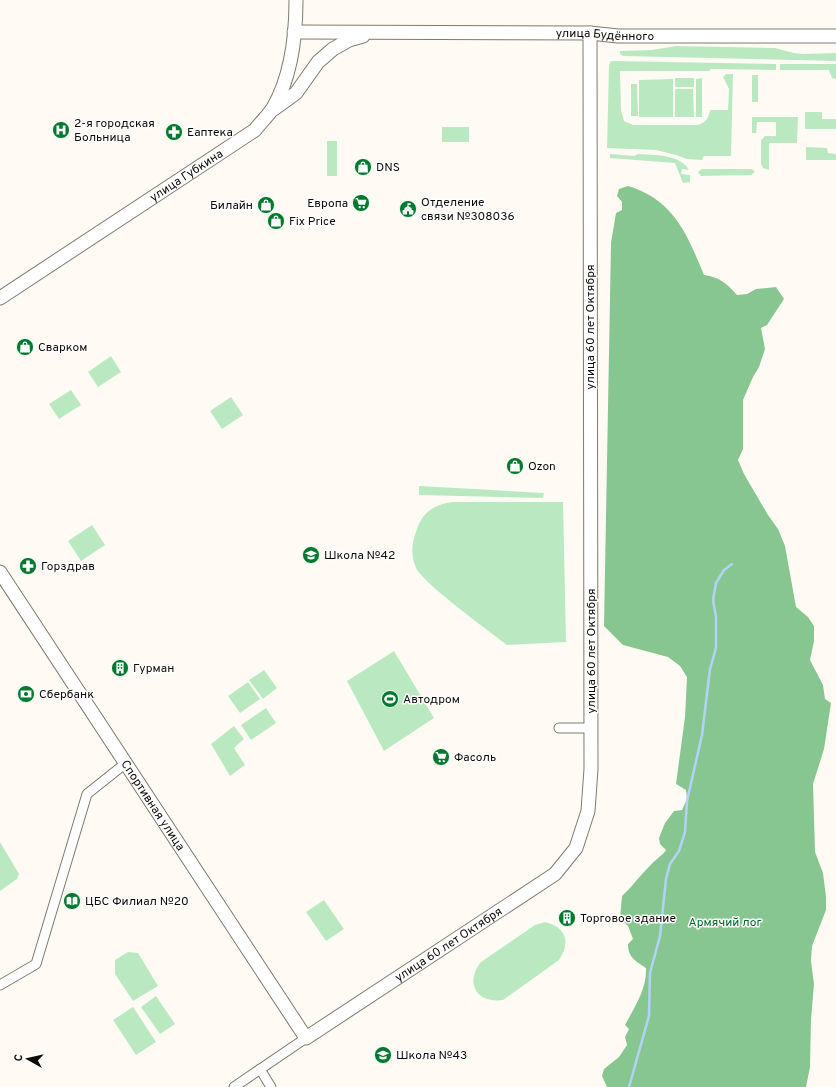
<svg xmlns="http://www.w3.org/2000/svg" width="836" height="1087" font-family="Overpass,sans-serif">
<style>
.green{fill:#bae9c1}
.forest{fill:#87c691}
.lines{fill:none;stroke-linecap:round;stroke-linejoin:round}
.stream{stroke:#b3d3f6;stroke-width:2.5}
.street-casing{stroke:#7f7a6f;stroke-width:11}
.secondary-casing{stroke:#7f7a6f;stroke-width:15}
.street{stroke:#fff;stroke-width:9}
.secondary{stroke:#fff;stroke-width:13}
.labels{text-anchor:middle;stroke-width:3;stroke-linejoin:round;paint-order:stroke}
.street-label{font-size:12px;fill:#0d0b08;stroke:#fff}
.poi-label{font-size:12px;fill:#0d0b08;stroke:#fff;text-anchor:start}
.park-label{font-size:12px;fill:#006929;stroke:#fff}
</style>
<rect width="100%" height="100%" fill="#fffbf4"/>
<!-- green -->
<g class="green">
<polygon points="676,46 775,48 794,53 803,54 836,53 836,61 623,56 620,54 620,51 652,50"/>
<path d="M 611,61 L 776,64 L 776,70 L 710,69 L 710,71 L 620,71 L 621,110 L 624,121 L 633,125 L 696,125 C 705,124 709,118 710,110 L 728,110 L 729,89 L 723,77 L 726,74 L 733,74 L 731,156 L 704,156 L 702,160 L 687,159 L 676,155 L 656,150 L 607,148 L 609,65 Z"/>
<polygon points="780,64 836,64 836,79 832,78 829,70 780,70"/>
<rect x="752" y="75" width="6" height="27"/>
<rect x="675" y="78" width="19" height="9"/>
<polygon points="702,78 702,117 696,117 696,79"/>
<polygon points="673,79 673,117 639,117 639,80"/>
<polygon points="631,84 637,84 638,116 631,116"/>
<polygon points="675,89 693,89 694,117 675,117"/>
<polygon points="805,112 822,112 822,119 836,119 836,129 805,129"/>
<polygon points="752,117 798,117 797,143 769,143 769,170 763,168 761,164 761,140 765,136 776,136 776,122 757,122 756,133 752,133"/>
<rect x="442" y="127" width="27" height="15"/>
<rect x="327" y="141" width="10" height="35"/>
<polygon points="806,147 827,148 828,153 836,154 836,160 806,160"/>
<path d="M 610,154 L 634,156 L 638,154 C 653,155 681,154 689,170 L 682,169 L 681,174 L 690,175 L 690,182 L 683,183 L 675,163 L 610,158 Z"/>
<polygon points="702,169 752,169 755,172 751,175 701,176 698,172"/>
<polygon points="111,356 121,372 98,387 88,372"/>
<polygon points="71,390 81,405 59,419 49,404"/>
<polygon points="231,397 243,415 222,429 210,411"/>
<polygon points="419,486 544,493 543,498 419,495"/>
<path d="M 453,502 L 563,502 L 566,642 L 507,645 C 489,631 424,584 416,568 C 410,554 412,542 417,529 C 423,511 436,504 453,502 Z"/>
<polygon points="92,525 105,545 81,561 68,541"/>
<polygon points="394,651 434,718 384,751 347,681"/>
<polygon points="264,670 277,688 263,699 249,680"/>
<polygon points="248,682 260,699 240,713 228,696"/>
<polygon points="266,708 276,723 251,740 241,725"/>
<polygon points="234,726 244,739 234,748 245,765 230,776 211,744"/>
<polygon points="0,842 19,874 17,879 0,891"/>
<polygon points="324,900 344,929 326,941 306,912"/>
<path d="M 545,922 C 566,927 571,942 559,960 L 503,1000 C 477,1004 464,983 481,962 L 535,925 Z"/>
<polygon points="128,952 138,953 158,986 133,1001 115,974 115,960"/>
<polygon points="156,996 175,1024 160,1034 141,1007"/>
<polygon points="133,1007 156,1042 136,1055 113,1020"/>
</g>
<!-- forest -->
<path class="forest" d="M 628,186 C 674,200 687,234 704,275 C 720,277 727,284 737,295 L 747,294 L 756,289 L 776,287 L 784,299 L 767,325 L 761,328 L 765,349 L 759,367 L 753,377 L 743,400 L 743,449 L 738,460 L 744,474 L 768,515 L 778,529 L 785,546 L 796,607 L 808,617 L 814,626 L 814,641 L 810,660 L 823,685 L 825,699 L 831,703 L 824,749 L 813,784 L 815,852 L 823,873 L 826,897 L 826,910 L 812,946 L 811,961 L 814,984 L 811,1020 L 810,1067 L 806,1087 L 607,1087 L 602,1076 L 604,1069 L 619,1057 L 627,1045 L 625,1037 L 629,1029 L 625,1025 C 634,1008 647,989 646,968 C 636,961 628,958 628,944 L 633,939 L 628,926 L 620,918 L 622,896 C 634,885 644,870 657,859 C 661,855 664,854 666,850 L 660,844 L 659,838 L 665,823 L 674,811 L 682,810 L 687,799 L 686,790 L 676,784 L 685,717 L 687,677 L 680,666 L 668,657 L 623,645 L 604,626 L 611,243 L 616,213 L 622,210 L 622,202 L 617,196 L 619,189 Z"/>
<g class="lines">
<!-- stream -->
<polyline class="stream" points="629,1087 649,1016 650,973 660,936 666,879 670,864 679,851 685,832 687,801 702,735 710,669 716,648 716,617 713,600 716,583 724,570 732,564"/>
<!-- street casing -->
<g class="street-casing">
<g id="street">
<polyline points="559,728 591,728"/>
<polyline points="0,985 36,964 87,794 126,763"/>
<polyline points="260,1069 271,1087"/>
<polyline points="234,1087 306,1038"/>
</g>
</g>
<!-- secondary casing -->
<g class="secondary-casing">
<g id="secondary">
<path id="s1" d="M 294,32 L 590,33 L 618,36 L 836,36"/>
<polyline points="274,109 296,93 318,62 333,49 349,40 363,36"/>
<path id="s2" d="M 0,298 L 255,130 C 260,123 268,116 273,108 C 291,77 296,36 296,0"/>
<path id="s3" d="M 0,572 L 306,1038 L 555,874 L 576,848 L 588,811 L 591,769 L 590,33"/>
</g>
</g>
<!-- street -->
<use href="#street" class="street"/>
<!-- secondary -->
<use href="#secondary" class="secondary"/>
</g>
<!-- icons -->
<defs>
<g id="hospital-disc" transform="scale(0.9)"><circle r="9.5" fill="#00782e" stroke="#fff"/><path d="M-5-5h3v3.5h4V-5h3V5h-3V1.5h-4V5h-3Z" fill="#fff"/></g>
<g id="pharmacy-disc" transform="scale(0.9)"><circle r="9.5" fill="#00782e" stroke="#fff"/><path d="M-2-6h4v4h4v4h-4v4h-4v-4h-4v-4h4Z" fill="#fff"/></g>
<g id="shop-disc" transform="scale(0.9)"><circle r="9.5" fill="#00782e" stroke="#fff"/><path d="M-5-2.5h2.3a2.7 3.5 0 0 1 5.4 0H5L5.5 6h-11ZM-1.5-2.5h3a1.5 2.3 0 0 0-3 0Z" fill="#fff"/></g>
<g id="supermarket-disc" transform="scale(0.9)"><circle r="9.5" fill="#00782e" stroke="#fff"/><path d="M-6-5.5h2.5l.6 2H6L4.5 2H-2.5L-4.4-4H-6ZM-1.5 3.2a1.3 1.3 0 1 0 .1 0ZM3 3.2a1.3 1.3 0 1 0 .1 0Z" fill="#fff"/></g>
<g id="civic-disc" transform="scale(0.9)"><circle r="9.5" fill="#00782e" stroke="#fff"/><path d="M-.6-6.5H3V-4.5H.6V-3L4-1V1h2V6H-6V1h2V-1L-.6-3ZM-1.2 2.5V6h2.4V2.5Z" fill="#fff"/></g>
<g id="school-disc" transform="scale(0.9)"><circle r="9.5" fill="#00782e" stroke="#fff"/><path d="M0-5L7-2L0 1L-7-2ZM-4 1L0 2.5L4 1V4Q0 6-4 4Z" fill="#fff"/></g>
<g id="building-disc" transform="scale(0.9)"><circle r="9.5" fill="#00782e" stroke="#fff"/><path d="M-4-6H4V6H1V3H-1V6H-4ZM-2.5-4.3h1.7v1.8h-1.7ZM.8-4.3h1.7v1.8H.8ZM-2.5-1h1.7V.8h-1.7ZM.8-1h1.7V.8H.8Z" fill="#fff"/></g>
<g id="bank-disc" transform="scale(0.9)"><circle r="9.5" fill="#00782e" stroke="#fff"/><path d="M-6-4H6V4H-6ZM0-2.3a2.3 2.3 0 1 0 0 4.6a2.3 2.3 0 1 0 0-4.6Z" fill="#fff"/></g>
<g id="stadium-disc" transform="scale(0.9)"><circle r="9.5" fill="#00782e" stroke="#fff"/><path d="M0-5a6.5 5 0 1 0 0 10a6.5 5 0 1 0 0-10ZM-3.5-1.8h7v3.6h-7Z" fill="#fff"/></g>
<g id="library-disc" transform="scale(0.9)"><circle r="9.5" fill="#00782e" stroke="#fff"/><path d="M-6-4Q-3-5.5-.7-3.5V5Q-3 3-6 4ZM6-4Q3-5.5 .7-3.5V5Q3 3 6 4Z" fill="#fff"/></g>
</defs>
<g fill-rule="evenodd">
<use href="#hospital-disc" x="61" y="130"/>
<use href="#pharmacy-disc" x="174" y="132"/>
<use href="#shop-disc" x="363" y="167"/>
<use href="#supermarket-disc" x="361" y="203"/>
<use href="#shop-disc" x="266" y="205"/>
<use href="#civic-disc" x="408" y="209"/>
<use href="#shop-disc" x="276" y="221"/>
<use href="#shop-disc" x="25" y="347"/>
<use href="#shop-disc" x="515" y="466"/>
<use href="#school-disc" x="311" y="555"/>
<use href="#pharmacy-disc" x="28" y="566"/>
<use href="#building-disc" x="120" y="668"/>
<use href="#bank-disc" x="26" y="694"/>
<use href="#stadium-disc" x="390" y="699"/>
<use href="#supermarket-disc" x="441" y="757"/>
<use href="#library-disc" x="72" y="901"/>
<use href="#building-disc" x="567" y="918"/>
<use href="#school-disc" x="383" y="1055"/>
</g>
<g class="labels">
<!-- street labels -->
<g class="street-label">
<text dy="4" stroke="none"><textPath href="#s1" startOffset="311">улица Будённого</textPath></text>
<text dy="4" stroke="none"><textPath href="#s2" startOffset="223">улица Губкина</textPath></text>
<text transform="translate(590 327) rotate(-90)" y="4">улица 60 лет Октября</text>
<text transform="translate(591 651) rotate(-90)" y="4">улица 60 лет Октября</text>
<text dy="4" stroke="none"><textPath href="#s3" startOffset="279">Спортивная улица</textPath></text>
<text dy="4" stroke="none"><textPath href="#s3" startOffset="728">улица 60 лет Октября</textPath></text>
</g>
<!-- poi labels -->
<g class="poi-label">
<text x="74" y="127">2-я городская<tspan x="74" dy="14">Больница</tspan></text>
<text x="187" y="136">Еаптека</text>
<text x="376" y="171">DNS</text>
<text x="421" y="206">Отделение<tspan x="421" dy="14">связи №308036</tspan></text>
<text x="348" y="207" text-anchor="end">Европа</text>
<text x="253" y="209" text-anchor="end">Билайн</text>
<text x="289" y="225">Fix Price</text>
<text x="38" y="351">Сварком</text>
<text x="528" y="470">Ozon</text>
<text x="324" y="559">Школа №42</text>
<text x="41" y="570">Горздрав</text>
<text x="133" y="672">Гурман</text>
<text x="39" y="698">Сбербанк</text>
<text x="403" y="703">Автодром</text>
<text x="454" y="761">Фасоль</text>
<text x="85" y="905">ЦБС Филиал №20</text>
<text x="580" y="922">Торговое здание</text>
<text x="396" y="1059">Школа №43</text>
</g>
<!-- park labels -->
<g class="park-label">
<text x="725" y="926">Армячий лог</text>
</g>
</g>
<!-- north arrow -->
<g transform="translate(28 1059) rotate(278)" stroke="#ffffff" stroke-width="3" paint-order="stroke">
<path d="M0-3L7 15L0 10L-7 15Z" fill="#0d0b08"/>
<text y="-6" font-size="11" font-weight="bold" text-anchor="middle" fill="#0d0b08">С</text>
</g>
</svg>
